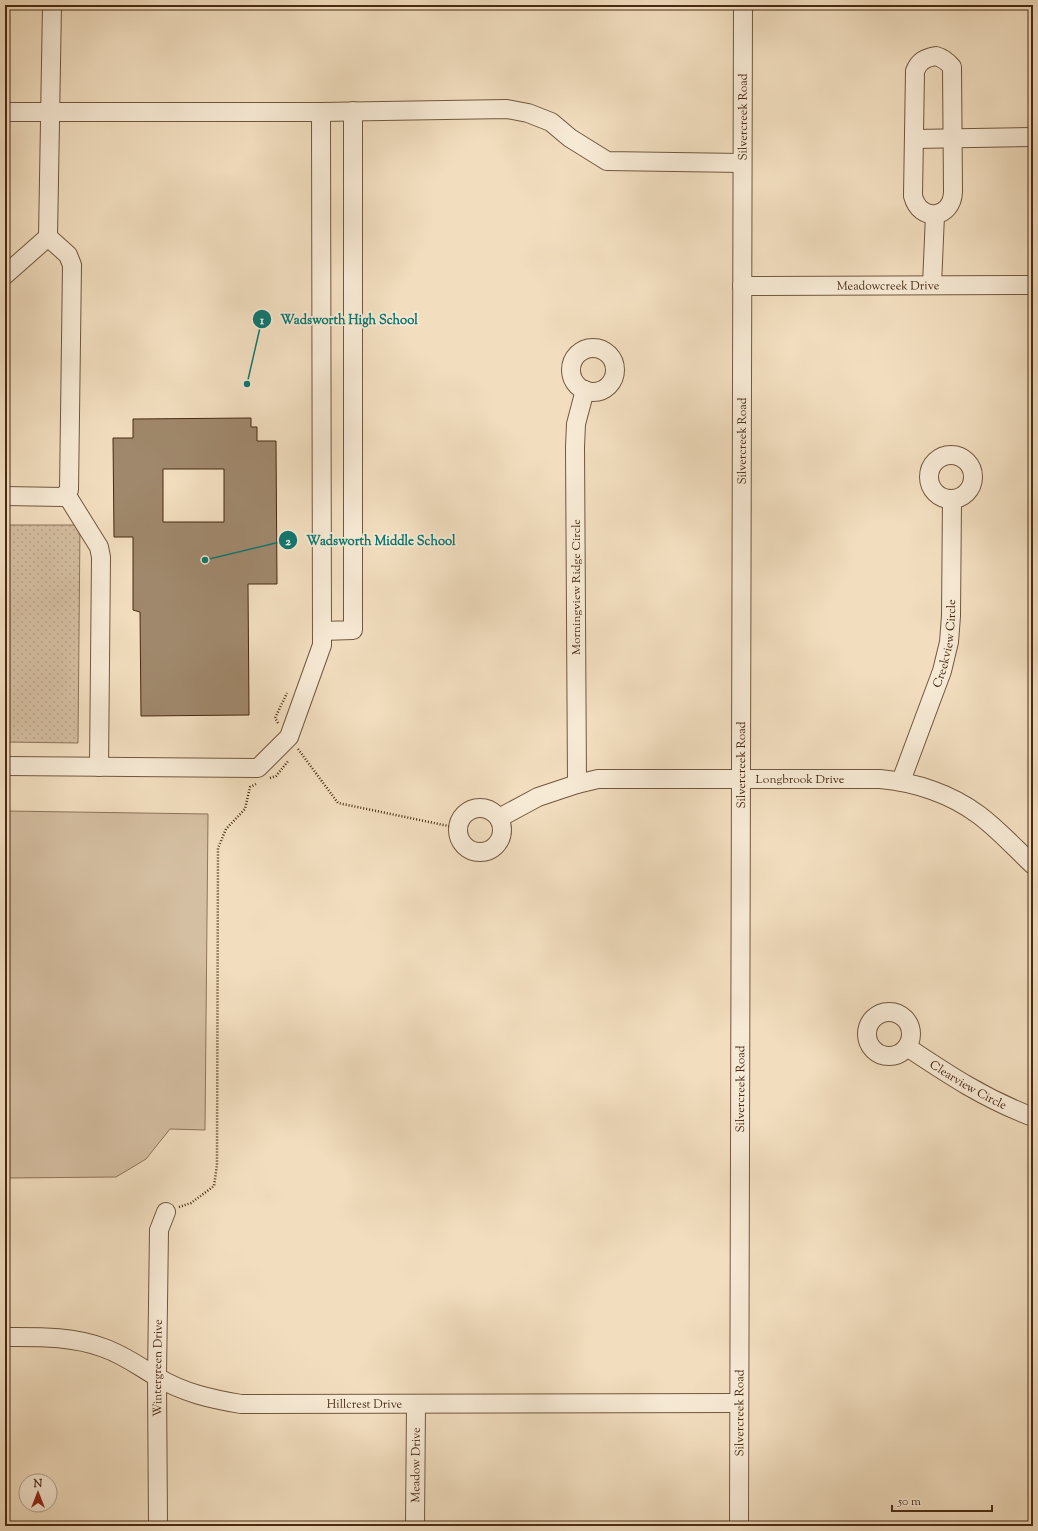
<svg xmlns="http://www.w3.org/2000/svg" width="1038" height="1531" font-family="'Sorts Mill Goudy',serif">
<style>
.grass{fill:url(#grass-dots);stroke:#8e745a}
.pitch{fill:#d5bfa2;stroke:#8e745a}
.building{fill:#a0886c;stroke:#482a13;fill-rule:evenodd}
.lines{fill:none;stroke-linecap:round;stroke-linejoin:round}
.minor-casing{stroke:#72573e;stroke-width:20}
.path{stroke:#482a13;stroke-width:2.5;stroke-dasharray:1 2;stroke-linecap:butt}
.minor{stroke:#f7ead5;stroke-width:18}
.labels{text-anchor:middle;stroke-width:3.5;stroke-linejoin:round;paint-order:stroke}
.street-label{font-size:12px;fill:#482a13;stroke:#f7ead5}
.leader{fill:none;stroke:#0f766e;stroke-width:1.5}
.callout-dot{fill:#0f766e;stroke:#f7ead5;stroke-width:1.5}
.mark-label{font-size:12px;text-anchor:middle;font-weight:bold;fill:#fff}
.callout-label{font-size:13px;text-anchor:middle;font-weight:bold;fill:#0f766e;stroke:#f7ead5;stroke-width:3.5;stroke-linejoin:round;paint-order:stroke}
</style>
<defs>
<pattern id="grass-dots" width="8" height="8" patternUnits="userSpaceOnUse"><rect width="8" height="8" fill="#d5bfa2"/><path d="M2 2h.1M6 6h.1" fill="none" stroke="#b8a48b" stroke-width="1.8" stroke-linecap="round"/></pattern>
</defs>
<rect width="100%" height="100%" fill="#f2debf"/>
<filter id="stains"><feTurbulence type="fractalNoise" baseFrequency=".005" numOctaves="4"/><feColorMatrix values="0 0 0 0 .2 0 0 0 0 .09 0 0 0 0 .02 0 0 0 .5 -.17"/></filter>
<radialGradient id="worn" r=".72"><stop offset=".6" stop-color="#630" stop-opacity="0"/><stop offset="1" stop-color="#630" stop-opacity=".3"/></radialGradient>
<!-- grass -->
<polygon class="grass" points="5,525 80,525 78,743 5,742"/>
<!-- pitch -->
<polygon class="pitch" points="5,811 208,814 205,1130 170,1129 146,1159 116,1177 8,1178 7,1082 5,1079"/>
<!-- building -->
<path class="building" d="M 251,418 L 251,427 L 257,427 L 257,441 L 276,441 L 277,584 L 248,584 L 249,715 L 141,716 L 140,612 L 133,610 L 133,537 L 114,537 L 113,438 L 133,438 L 133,419 ZM 163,469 L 224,469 L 224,522 L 163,522 Z"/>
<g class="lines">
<!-- minor casing -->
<g class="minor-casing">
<g id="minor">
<path d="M 936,56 C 943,58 947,61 952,67 L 953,192 C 952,219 920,223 913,196 L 915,71 C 919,61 925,58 936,56 Z"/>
<polyline points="5,112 321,112 507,109 528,113 551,122 570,138 607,161 742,163"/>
<polyline points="914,139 1033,137"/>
<polyline points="5,275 48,237 52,5"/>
<polyline points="932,285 935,215"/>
<path id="s1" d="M 742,286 L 1033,285"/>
<circle cx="593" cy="370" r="22"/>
<circle cx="951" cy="477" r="22"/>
<polyline points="66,494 99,547 101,557 99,767"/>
<polyline points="5,496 63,497 69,490 72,265 68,255 48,237"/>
<polyline points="322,631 353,630 353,111"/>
<polyline points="5,766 258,768 289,737 322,645 321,112"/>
<path id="s2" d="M 901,781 L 942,671 L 949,642 L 951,616 L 952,499"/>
<polyline points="577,784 575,447 576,424 585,390"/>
<circle cx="480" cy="830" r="22"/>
<path id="s3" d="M 499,818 L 538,797 L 577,784 L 598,779 L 880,779 C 915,782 951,794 979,815 C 999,830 1016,849 1033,865"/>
<circle cx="889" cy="1034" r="22"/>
<path id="s4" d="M 907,1047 C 949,1075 985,1099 1033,1117"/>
<path id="s5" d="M 5,1337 C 39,1337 72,1336 104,1348 C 124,1355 140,1367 157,1377 C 184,1393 211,1399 241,1404 L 739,1403"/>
<path id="s6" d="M 158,1526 L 157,1377 L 159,1230 L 166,1212"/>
<path id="s7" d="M 415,1526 L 416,1404"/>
<path id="s8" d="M 739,1526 L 743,5"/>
</g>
</g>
<!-- path -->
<g class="path">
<polyline points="278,723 275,718 287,693"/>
<polyline points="298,749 338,803 458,828"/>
<polyline points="270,778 276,776 289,760"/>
<polyline points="179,1207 191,1203 214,1186 217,1165 218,848 226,829 245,809 250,787 256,784"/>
</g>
<!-- minor -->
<use href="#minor" class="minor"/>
</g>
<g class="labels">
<!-- street labels -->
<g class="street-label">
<text dy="4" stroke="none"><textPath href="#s8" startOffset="1409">Silvercreek Road</textPath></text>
<text dy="4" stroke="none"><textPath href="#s1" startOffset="146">Meadowcreek Drive</textPath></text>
<text dy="4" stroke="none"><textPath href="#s8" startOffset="1085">Silvercreek Road</textPath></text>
<text transform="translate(576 587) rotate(-90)" y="4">Morningview Ridge Circle</text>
<text dy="4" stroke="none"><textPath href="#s2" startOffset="145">Creekview Circle</textPath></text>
<text dy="4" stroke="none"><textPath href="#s8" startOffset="761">Silvercreek Road</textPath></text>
<text dy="4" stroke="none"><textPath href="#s3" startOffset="309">Longbrook Drive</textPath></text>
<text dy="4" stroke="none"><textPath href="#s4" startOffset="72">Clearview Circle</textPath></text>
<text dy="4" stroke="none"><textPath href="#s8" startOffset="437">Silvercreek Road</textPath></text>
<text dy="4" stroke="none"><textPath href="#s6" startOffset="158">Wintergreen Drive</textPath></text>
<text dy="4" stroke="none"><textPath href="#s5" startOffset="373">Hillcrest Drive</textPath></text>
<text dy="4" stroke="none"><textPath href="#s8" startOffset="113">Silvercreek Road</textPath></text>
<text dy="4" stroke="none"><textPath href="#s7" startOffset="61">Meadow Drive</textPath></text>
</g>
</g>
<!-- callouts -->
<path class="leader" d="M247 384L262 319M205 560L288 540"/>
<g class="callout-dot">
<circle cx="247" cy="384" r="4"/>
<circle cx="205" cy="560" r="4"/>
<circle cx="262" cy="319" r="10"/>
<circle cx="288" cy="540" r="10"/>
</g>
<g class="mark-label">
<text x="262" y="324">1</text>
<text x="288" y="545">2</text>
</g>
<g class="callout-label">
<text x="349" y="324">Wadsworth High School</text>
<text x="381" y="545">Wadsworth Middle School</text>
</g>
<!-- margin -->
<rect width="1038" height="1531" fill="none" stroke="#f2debf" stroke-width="20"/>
<rect x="6" y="6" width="1026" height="1519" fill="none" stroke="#482a13" stroke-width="2"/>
<rect x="10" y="10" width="1018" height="1511" fill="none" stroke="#482a13"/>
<!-- north arrow -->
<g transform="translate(38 1493)"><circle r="19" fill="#f7ead5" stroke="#b19d87"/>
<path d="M0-3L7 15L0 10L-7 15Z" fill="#8f2418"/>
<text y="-6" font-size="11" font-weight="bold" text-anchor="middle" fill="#482a13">N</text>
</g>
<!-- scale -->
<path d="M892 1505v6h100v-6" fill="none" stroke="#482a13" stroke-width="2"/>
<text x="898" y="1505" font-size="12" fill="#482a13" stroke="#f7ead5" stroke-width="3" paint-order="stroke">50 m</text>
<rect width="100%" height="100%" filter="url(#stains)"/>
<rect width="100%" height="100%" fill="url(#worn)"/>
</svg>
